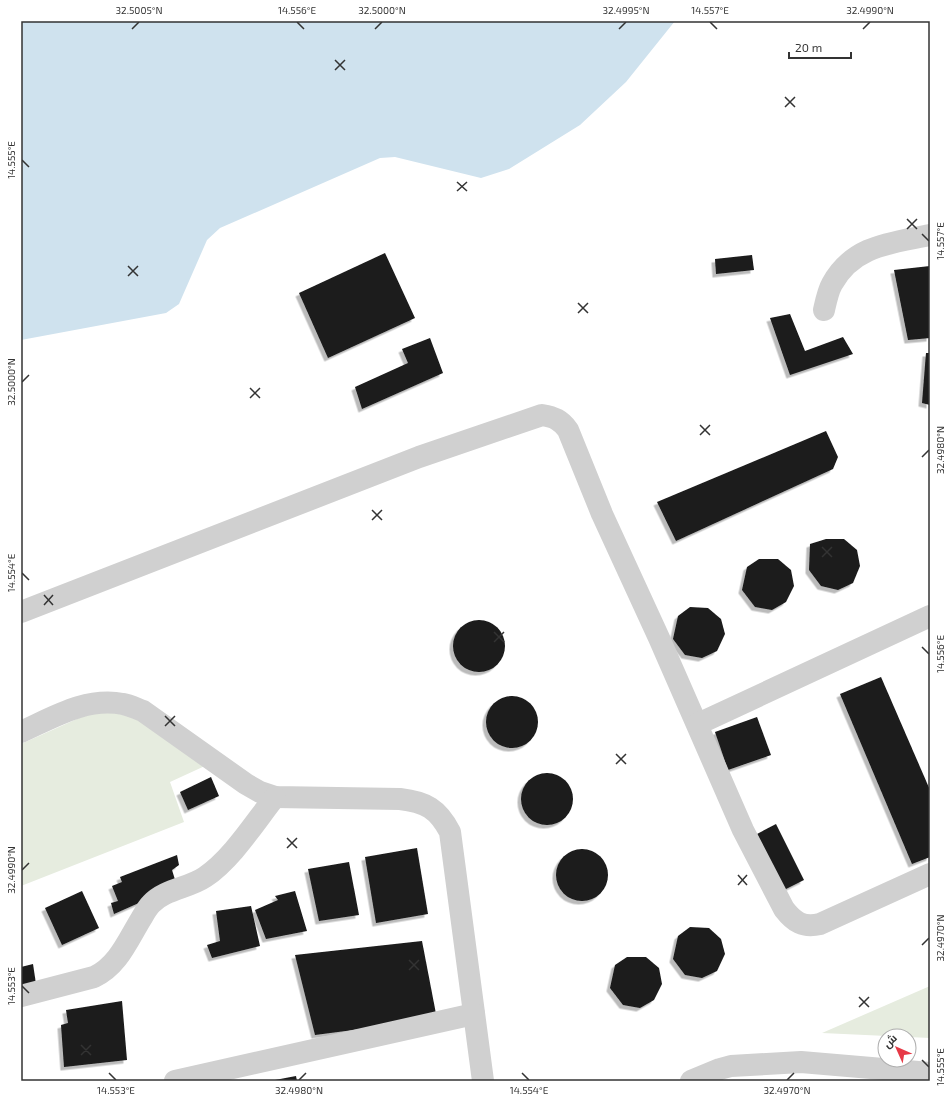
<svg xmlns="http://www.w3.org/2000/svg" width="951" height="1102" font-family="'Exo 2',Cairo,sans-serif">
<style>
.green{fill:#e6ecdf}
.water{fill:#cfe2ee}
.building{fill:#1a1a1a;filter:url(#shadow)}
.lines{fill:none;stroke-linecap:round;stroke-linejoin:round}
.minor{stroke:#d0d0d0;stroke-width:22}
.ticks{fill:none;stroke:#333;stroke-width:1.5}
.neatline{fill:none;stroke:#333;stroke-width:1.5}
.ticks-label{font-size:10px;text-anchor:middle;fill:#333}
</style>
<defs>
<filter id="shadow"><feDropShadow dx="-3.5" dy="3.5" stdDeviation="0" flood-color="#0004"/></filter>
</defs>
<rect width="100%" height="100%" fill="#fff"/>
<!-- green -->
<g class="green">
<polygon points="97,710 137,714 207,765 170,782 184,822 21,886 21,744"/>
<polygon points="930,986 930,1038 822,1033"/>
</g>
<!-- water -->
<polygon class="water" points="21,21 675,21 626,82 580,125 509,169 481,178 395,157 380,158 220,228 207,240 179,304 166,313 21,340"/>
<!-- building -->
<g class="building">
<polygon points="385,253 415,318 328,358 299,293"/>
<polygon points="752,255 754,270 716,274 715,259"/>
<polygon points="930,266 930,338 908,340 894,270"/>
<polygon points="790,314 805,351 843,337 853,354 790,375 770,318"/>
<polygon points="430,338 443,373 362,409 355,387 408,363 402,349"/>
<polygon points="926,353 930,353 930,405 922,403"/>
<polygon points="826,431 838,457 833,469 676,541 657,502"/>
<polygon points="826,539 844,539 857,550 860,566 853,583 838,590 821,586 809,570 810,544"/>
<polygon points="759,559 778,559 791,570 794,586 786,602 772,610 755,607 742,590 747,567"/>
<polygon points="690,607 708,608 721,619 725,634 717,651 702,658 685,655 673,639 678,616"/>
<circle cx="479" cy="646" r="26"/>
<polygon points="881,677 930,790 930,857 912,864 840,694"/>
<circle cx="512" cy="722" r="26"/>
<polygon points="757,717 771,755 728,770 715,732"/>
<circle cx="547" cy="799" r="26"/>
<polygon points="211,777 219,796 188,810 180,792"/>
<polygon points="776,824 804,880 784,890 757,834"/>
<polygon points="417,848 428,914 376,923 365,857"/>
<circle cx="582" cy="875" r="26"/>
<polygon points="177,855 179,865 172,870 177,886 114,914 111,903 118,901 112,886 122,882 120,877"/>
<polygon points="349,862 359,915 319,921 308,869"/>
<polygon points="82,891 99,928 62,945 45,908"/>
<polygon points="295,891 307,931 266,939 255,910 278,900 275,896"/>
<polygon points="251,906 260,946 212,958 207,945 220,941 216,911"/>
<polygon points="690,927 709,928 721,939 725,954 717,971 702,978 685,975 673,959 678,936"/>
<polygon points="422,941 437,1019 315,1035 295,955"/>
<polygon points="627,957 646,957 659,968 662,984 654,1000 640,1008 623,1005 610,988 615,965"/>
<polygon points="33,964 36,984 21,987 21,967"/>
<polygon points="122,1001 127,1060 64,1067 61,1025 68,1023 66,1010"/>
<polygon points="296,1076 297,1081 275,1081 275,1080"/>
</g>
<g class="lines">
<!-- minor -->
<g class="minor">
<path d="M 824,310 C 826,301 828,291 832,284 C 853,245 892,243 930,235"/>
<path d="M 21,612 L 419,457 L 542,415 C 554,417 561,420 568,430 L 602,514 L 659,638 L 743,830 L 784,909 C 794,922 803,928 820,924 L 930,874"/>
<polyline points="698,724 930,616"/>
<path d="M 21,732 C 54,717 86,697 123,704 C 130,705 137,709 143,711 L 246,784 L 260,792 L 275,797 L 400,799 C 426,802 438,809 450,832 L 483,1081"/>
<path d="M 21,996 L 94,977 C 118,966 128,940 141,919 C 144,914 147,908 151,904 C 165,889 189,888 205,877 C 232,859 255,822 275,797"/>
<polyline points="175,1081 474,1014"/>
<polyline points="691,1081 720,1069 731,1066 801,1062 930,1073"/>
</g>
</g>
<!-- ticks -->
<path class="ticks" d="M 297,22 L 304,29M 710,22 L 717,29M 132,29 L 139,22M 375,29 L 382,22M 619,29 L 626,22M 863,29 L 870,22M 335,60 L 345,70M 335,70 L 345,60M 785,97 L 795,107M 785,107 L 795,97M 22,160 L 29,167M 457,182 L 467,191M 457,191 L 467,182M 907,219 L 917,229M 907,229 L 917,219M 922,234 L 929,241M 128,266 L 138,276M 128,276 L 138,266M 578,303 L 588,313M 578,313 L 588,303M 22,382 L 29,375M 250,388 L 260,398M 250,398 L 260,388M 700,425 L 710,435M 700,435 L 710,425M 922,457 L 929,450M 372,510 L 382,520M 372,520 L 382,510M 822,547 L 832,557M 822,557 L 832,547M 22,573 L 29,580M 44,595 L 53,605M 44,605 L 53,595M 494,632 L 504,642M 494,642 L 504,632M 922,647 L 929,654M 165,716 L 175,726M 165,726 L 175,716M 616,754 L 626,764M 616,764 L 626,754M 287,838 L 297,848M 287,848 L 297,838M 22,870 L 29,863M 738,875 L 747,885M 738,885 L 747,875M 922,945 L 929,938M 409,960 L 419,970M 409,970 L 419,960M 22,986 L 29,993M 859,997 L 869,1007M 859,1007 L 869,997M 81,1045 L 91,1055M 81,1055 L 91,1045M 922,1060 L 929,1067M 109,1073 L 116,1080M 522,1073 L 529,1080M 299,1080 L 306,1073M 787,1080 L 794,1073"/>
<!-- border -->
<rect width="951" height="1102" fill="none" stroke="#ffffff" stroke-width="44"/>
<!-- north arrow -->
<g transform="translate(897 1048) rotate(315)"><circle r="19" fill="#ffffff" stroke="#adadad"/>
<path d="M0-3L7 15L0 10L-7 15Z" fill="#e63946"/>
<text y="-6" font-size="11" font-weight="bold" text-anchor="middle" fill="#333333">ش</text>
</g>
<!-- scale -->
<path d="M789 52v6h62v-6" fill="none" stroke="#333333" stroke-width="2"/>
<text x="795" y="52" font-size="12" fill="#333333" stroke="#ffffff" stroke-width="3" paint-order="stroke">20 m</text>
<rect x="22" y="22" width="907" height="1058" class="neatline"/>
<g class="ticks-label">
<text x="139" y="14">32.5005°N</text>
<text x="297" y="14">14.556°E</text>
<text x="382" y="14">32.5000°N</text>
<text x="626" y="14">32.4995°N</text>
<text x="710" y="14">14.557°E</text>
<text x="870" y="14">32.4990°N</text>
<text transform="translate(11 160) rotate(-90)" y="4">14.555°E</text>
<text transform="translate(940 241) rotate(-90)" y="4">14.557°E</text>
<text transform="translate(11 382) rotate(-90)" y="4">32.5000°N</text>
<text transform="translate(940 450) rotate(-90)" y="4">32.4980°N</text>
<text transform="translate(11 573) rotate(-90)" y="4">14.554°E</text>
<text transform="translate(940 654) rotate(-90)" y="4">14.556°E</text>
<text transform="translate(11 870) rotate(-90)" y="4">32.4990°N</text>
<text transform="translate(940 938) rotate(-90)" y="4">32.4970°N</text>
<text transform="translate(11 986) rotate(-90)" y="4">14.553°E</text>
<text transform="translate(940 1067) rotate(-90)" y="4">14.555°E</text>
<text x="116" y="1094">14.553°E</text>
<text x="299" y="1094">32.4980°N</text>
<text x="529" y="1094">14.554°E</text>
<text x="787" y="1094">32.4970°N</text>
</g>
</svg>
